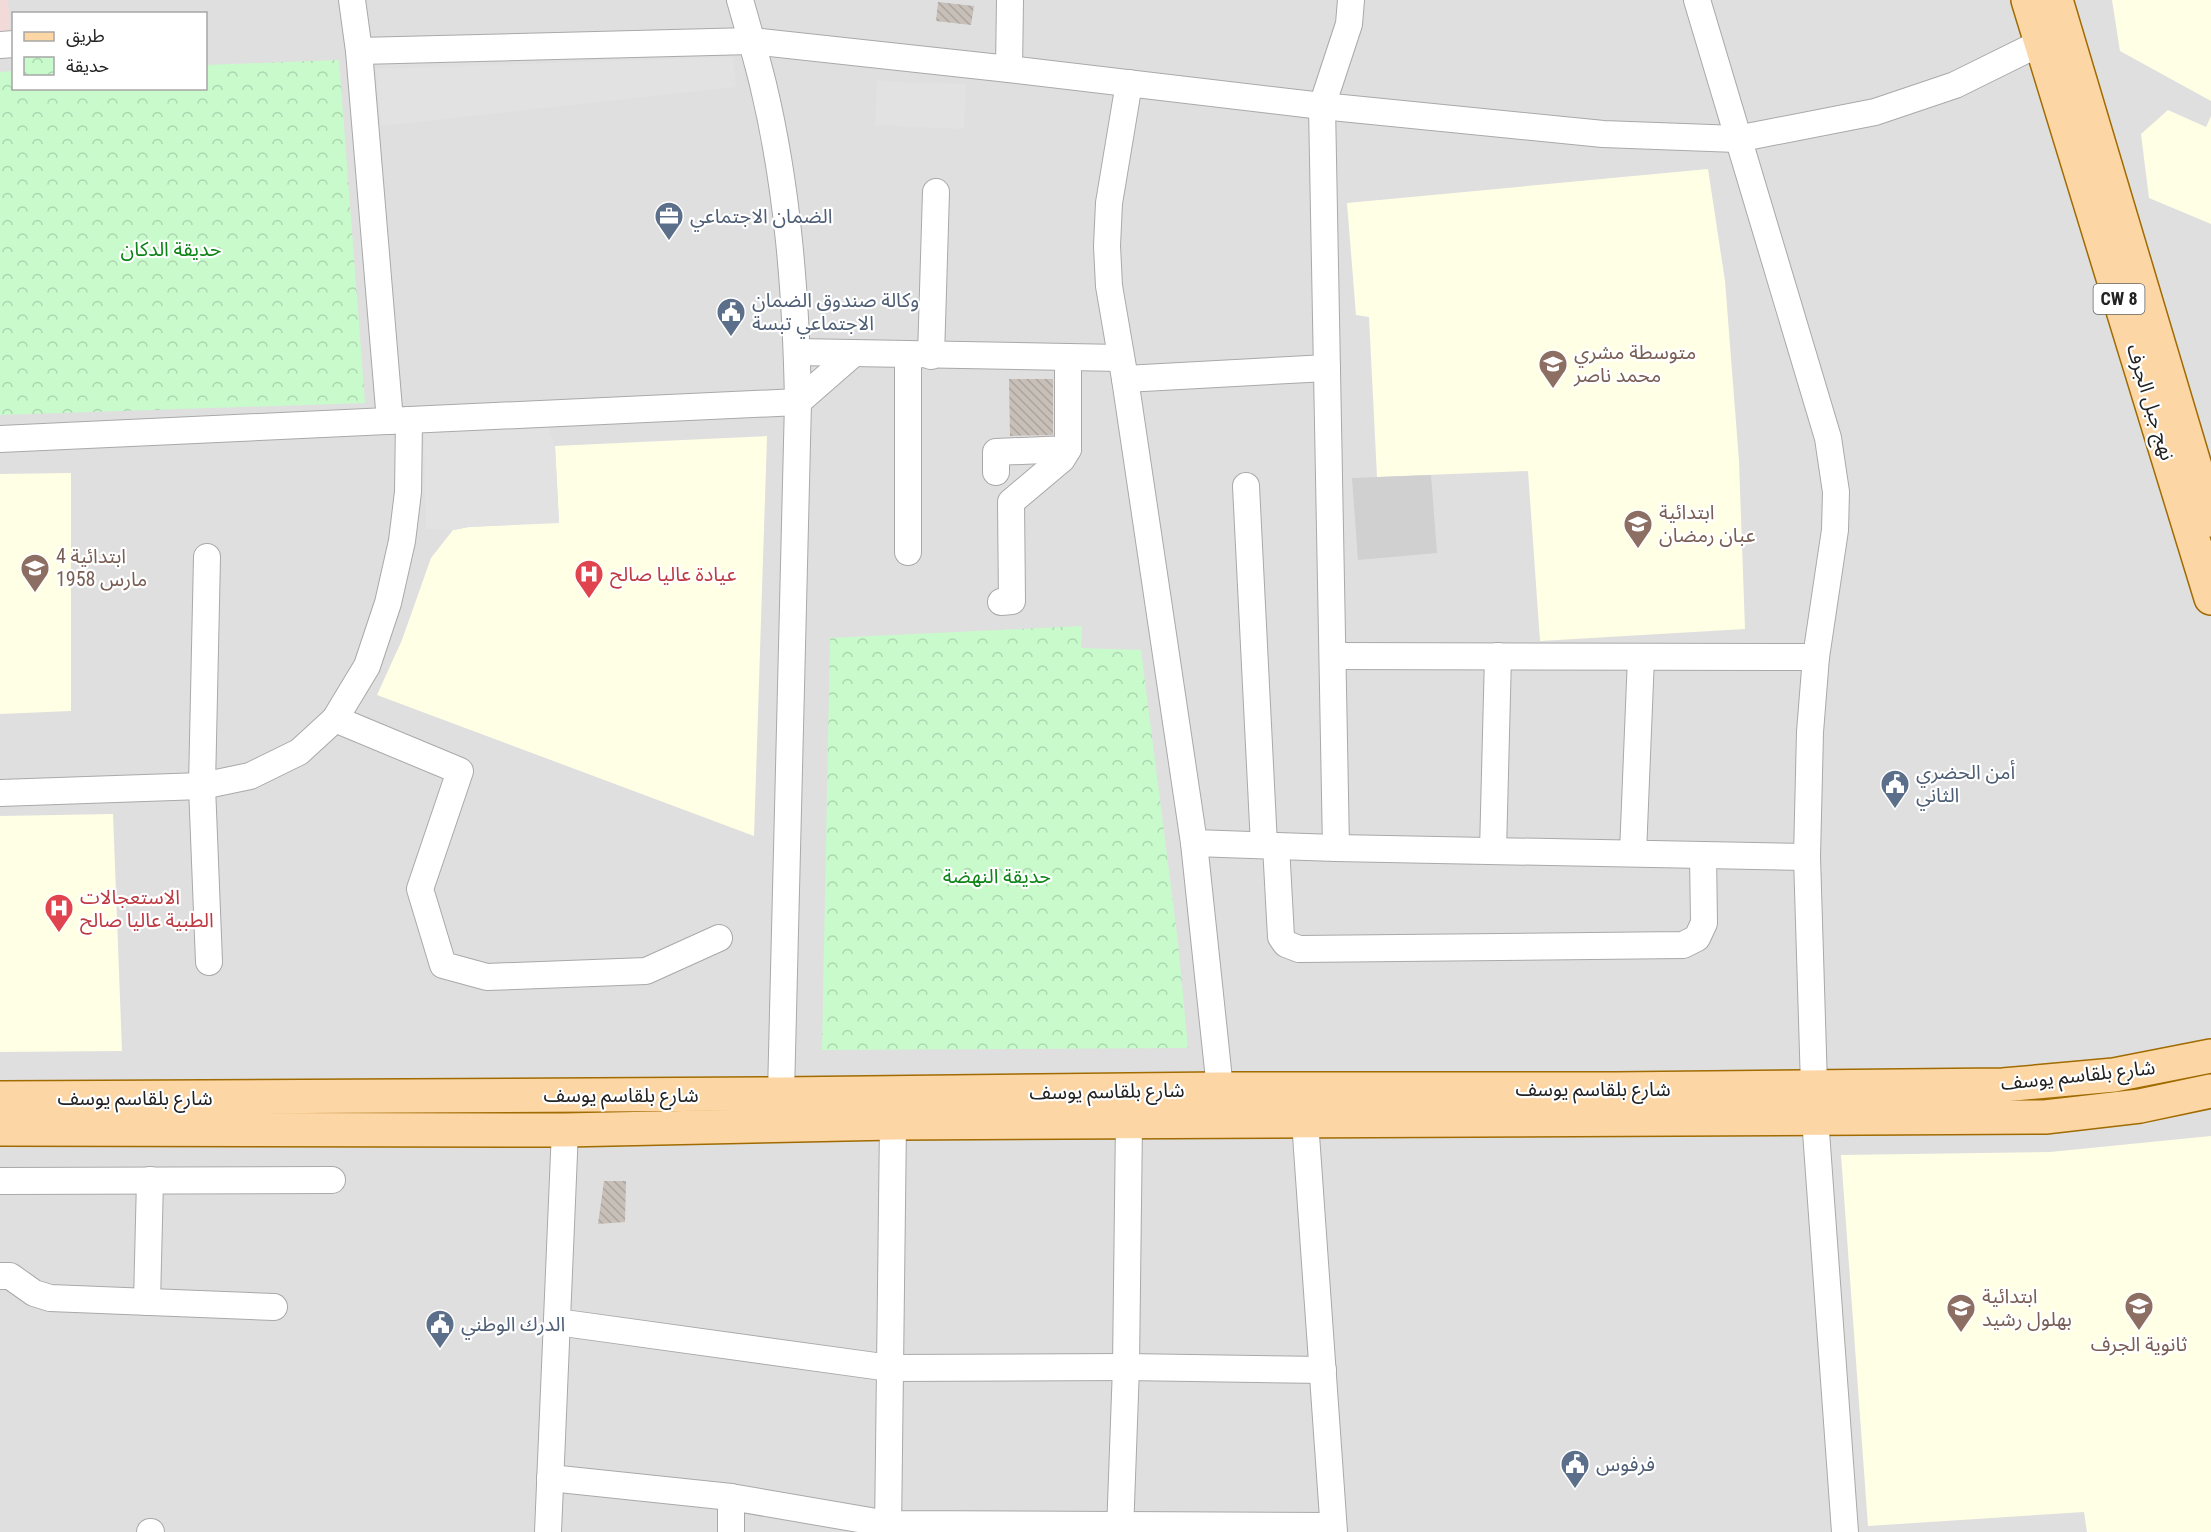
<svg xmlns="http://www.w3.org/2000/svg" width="2211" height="1532" font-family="'Roboto Condensed','Noto Sans Arabic',sans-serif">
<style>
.residential{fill:#e0dfdf;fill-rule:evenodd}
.commercial{fill:#f2dad9}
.education{fill:#ffffe5}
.religious{fill:#d0d0d0}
.park{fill:url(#park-crowns)}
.parking{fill:#e2e2e2}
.building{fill:url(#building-back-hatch)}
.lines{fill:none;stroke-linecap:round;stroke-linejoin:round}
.minor-casing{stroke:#a9a9a9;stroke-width:28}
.major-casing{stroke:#a06b00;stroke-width:36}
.minor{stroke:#fff;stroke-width:26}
.major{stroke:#fcd6a4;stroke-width:33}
.labels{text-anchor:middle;stroke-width:4.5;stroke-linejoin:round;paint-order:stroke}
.shield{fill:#fff;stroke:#646464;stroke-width:1.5}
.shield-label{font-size:18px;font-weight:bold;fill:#222}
.service-label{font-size:20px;fill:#4e5e75;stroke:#fff;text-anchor:start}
.park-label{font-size:20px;fill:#0c8416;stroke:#fff}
.education-label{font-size:20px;fill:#785e54;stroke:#fff;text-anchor:start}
.street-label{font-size:20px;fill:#222;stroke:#fff}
.health-label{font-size:20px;fill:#be3a42;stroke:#fff;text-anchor:start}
</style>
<defs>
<pattern id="park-crowns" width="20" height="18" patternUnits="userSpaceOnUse" patternTransform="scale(1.5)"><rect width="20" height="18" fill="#c8facc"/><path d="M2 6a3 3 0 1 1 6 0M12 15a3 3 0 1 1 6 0" fill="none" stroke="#acd6af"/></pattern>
<pattern id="building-back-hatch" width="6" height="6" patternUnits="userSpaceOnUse" patternTransform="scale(1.5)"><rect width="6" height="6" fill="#c7bfb8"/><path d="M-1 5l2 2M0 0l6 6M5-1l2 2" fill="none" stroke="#aba49e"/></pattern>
</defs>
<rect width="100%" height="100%" fill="#f2efe9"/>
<!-- residential -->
<path class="residential" d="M 0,0 L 2211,0 L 2211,1532 L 0,1532 ZM 14,14 L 206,14 L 206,88 L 14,88 Z"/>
<!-- commercial -->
<polygon class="commercial" points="0,0 8,0 10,31 0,32"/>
<!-- education -->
<g class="education">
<polygon points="2112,0 2211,0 2211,101 2120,51"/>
<polygon points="2168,110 2206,127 2211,116 2211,224 2149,198 2141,134"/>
<polygon points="1708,169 1725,281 1739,461 1745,629 1540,641 1528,471 1377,477 1369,317 1356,315 1347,203"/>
<polygon points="767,436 754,836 377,695 402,640 431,558 453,530 469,527 559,522 555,446"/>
<polygon points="71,473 71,711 0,714 0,474"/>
<polygon points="113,814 122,1051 0,1052 0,816"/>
<polygon points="2211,1136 2211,1532 2087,1532 2084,1512 1868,1526 1841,1155 2050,1152"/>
</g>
<!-- religious -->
<polygon class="religious" points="1431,475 1437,553 1358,560 1352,478"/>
<!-- park -->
<g class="park">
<polygon points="339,60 365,403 0,415 0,72 13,71 14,88 206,88 206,65"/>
<polygon points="1082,626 1081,648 1141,650 1178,942 1188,1048 822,1050 830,638"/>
</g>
<!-- parking -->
<g class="parking">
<polygon points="733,57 736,87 381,126 376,69"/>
<polygon points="877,81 966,84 964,129 875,125"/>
<polygon points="548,427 555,446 559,523 469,527 453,530 426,529 424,432"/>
</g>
<!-- building -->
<g class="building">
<polygon points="938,2 974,6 971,25 936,21"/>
<polygon points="1009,379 1053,379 1053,435 1010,436"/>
<polygon points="604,1181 626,1181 625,1222 598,1224"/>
</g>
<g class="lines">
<!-- minor casing -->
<g class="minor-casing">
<g id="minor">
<polyline points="352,0 359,51 390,421"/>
<path d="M 740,0 C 748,28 756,56 763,84 C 788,188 796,295 798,402 L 781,1094"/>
<polyline points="1697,0 1828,438 1836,492 1835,530 1816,657 1810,732 1807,857 1815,1118 1845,1532"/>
<polyline points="0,45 14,44"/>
<polyline points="359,51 751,41 1009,69 1322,106 1603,134 1737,139 1875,112 1955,85 2040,43"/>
<polyline points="1009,69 1010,0"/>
<polyline points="1129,83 1109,203 1107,246 1109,286 1125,379 1194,843 1220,1089"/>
<polyline points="797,352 1121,358"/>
<polyline points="908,355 908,552"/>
<polyline points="931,356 936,192"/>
<polyline points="1125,379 1327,368"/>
<polyline points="0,439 798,402 853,354"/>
<polyline points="996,472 996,452 1068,449 1068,357"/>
<polyline points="1246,486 1264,845"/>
<polyline points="207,557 202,786 209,962"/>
<polyline points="1001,602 1012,601 1011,502 1062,459 1068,449"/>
<polyline points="1333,656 1816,657"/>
<polyline points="335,719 460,771 420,889 443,965 487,977 646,971 719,938"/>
<polyline points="0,793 202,786 250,776 299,752 335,719 367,666 388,603 402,541 408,492 409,420"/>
<polyline points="1194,843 1336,848 1807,857"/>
<polyline points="1276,846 1281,937 1286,944 1299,949 1683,945 1697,938 1704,923 1703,855"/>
<polyline points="1336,848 1322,106 1349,24 1351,0"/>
<polyline points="1493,851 1498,656"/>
<polyline points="1633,853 1641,657"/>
<polyline points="1305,1121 1334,1532"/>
<polyline points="0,1181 332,1180"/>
<polyline points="0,1276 10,1276 34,1293 50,1298 274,1307"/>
<polyline points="147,1302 150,1180"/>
<polyline points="557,1322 890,1368 1126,1367 1323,1370"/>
<polyline points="550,1478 731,1497 888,1524 1333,1526"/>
<polyline points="150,1532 151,1532"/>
<polyline points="548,1532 565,1130"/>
<polyline points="731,1532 731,1497"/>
<polyline points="888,1532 893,1123"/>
<polyline points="1120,1532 1126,1367 1129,1122"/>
</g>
</g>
<!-- major casing -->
<g class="major-casing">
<g id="major">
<polyline points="2028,0 2211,598"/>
<polyline points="2056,0 2211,520"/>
<polyline points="0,1098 781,1094 1220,1089 1616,1089 2003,1085 2114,1075 2211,1056"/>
<polyline points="0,1129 565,1130 893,1123 2045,1117 2140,1106 2211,1091"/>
</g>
</g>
<!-- minor -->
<use href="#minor" class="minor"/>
<!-- major -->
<use href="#major" class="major"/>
</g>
<!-- icons -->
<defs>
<g id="office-pin" transform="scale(1.5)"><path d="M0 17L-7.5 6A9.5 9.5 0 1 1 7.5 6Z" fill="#5c6f8a" stroke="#fff"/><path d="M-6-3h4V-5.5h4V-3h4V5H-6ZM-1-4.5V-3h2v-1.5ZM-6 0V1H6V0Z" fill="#fff"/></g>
<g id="civic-pin" transform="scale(1.5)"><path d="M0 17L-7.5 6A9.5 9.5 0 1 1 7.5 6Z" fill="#5c6f8a" stroke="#fff"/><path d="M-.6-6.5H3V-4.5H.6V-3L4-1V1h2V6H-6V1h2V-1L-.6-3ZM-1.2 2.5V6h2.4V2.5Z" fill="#fff"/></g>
<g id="school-pin" transform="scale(1.5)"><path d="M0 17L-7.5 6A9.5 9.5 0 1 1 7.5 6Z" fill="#8d6e63" stroke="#fff"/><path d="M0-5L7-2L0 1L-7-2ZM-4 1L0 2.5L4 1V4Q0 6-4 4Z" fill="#fff"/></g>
<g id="hospital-pin" transform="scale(1.5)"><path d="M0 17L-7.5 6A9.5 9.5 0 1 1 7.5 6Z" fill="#e0444e" stroke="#fff"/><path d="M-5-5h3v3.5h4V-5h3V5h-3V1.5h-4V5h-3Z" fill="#fff"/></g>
</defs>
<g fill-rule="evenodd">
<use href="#office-pin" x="669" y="216"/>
<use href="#civic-pin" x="731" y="312"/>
<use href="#school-pin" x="1553" y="364"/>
<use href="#school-pin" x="1638" y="524"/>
<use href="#school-pin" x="35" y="568"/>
<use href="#hospital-pin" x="589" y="574"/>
<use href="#civic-pin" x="1895" y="784"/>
<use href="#hospital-pin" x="59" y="908"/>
<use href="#school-pin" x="2139" y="1306"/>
<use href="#school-pin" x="1961" y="1308"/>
<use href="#civic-pin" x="440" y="1324"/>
<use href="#civic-pin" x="1575" y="1464"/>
</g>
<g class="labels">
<!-- shield labels -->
<rect class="shield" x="2093.5" y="284" width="51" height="30" rx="4.5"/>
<g class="shield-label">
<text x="2119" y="305">CW 8</text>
</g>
<!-- service labels -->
<g class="service-label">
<text x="690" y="223">الضمان الاجتماعي</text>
<text x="752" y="307">وكالة صندوق الضمان<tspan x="752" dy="23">الاجتماعي تبسة</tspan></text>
<text x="1916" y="779">أمن الحضري<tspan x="1916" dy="23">الثاني</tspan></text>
<text x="461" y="1331">الدرك الوطني</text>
<text x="1596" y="1471">فرفوس</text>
</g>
<!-- park labels -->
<g class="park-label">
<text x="171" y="256">حديقة الدكان</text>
<text x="997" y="883">حديقة النهضة</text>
</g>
<!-- education labels -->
<g class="education-label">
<text x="1574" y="359">متوسطة مشري<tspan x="1574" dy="23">محمد ناصر</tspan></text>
<text x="1659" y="519">ابتدائية<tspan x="1659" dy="23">عبان رمضان</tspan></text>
<text x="56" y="563">ابتدائية 4<tspan x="56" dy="23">مارس 1958</tspan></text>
<text x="1982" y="1303">ابتدائية<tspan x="1982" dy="23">بهلول رشيد</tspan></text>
<text x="2139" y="1351" text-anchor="middle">ثانوية الجرف</text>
</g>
<!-- street labels -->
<g class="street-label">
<text transform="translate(2151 402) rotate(73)" y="7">نهج جبل الجرف</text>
<text transform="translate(2078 1075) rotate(-6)" y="7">شارع بلقاسم يوسف</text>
<text x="1593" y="1096">شارع بلقاسم يوسف</text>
<text transform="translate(1107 1091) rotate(-1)" y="7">شارع بلقاسم يوسف</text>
<text x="621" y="1102">شارع بلقاسم يوسف</text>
<text x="135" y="1105">شارع بلقاسم يوسف</text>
</g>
<!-- health labels -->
<g class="health-label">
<text x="610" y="581">عيادة عاليا صالح</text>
<text x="80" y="904">الاستعجالات<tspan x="80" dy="23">الطبية عاليا صالح</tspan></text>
</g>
</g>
<!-- legend -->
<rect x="12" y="12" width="195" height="78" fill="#ffffff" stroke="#a7a7a7" stroke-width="1.5"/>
<rect x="24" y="32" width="30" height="9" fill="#fcd6a4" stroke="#a7a7a7" stroke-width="1.5"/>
<text x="66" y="42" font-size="18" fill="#222222">طريق</text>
<rect x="24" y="57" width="30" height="18" fill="url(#park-crowns)" stroke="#a7a7a7" stroke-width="1.5"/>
<text x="66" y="72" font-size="18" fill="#222222">حديقة</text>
</svg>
